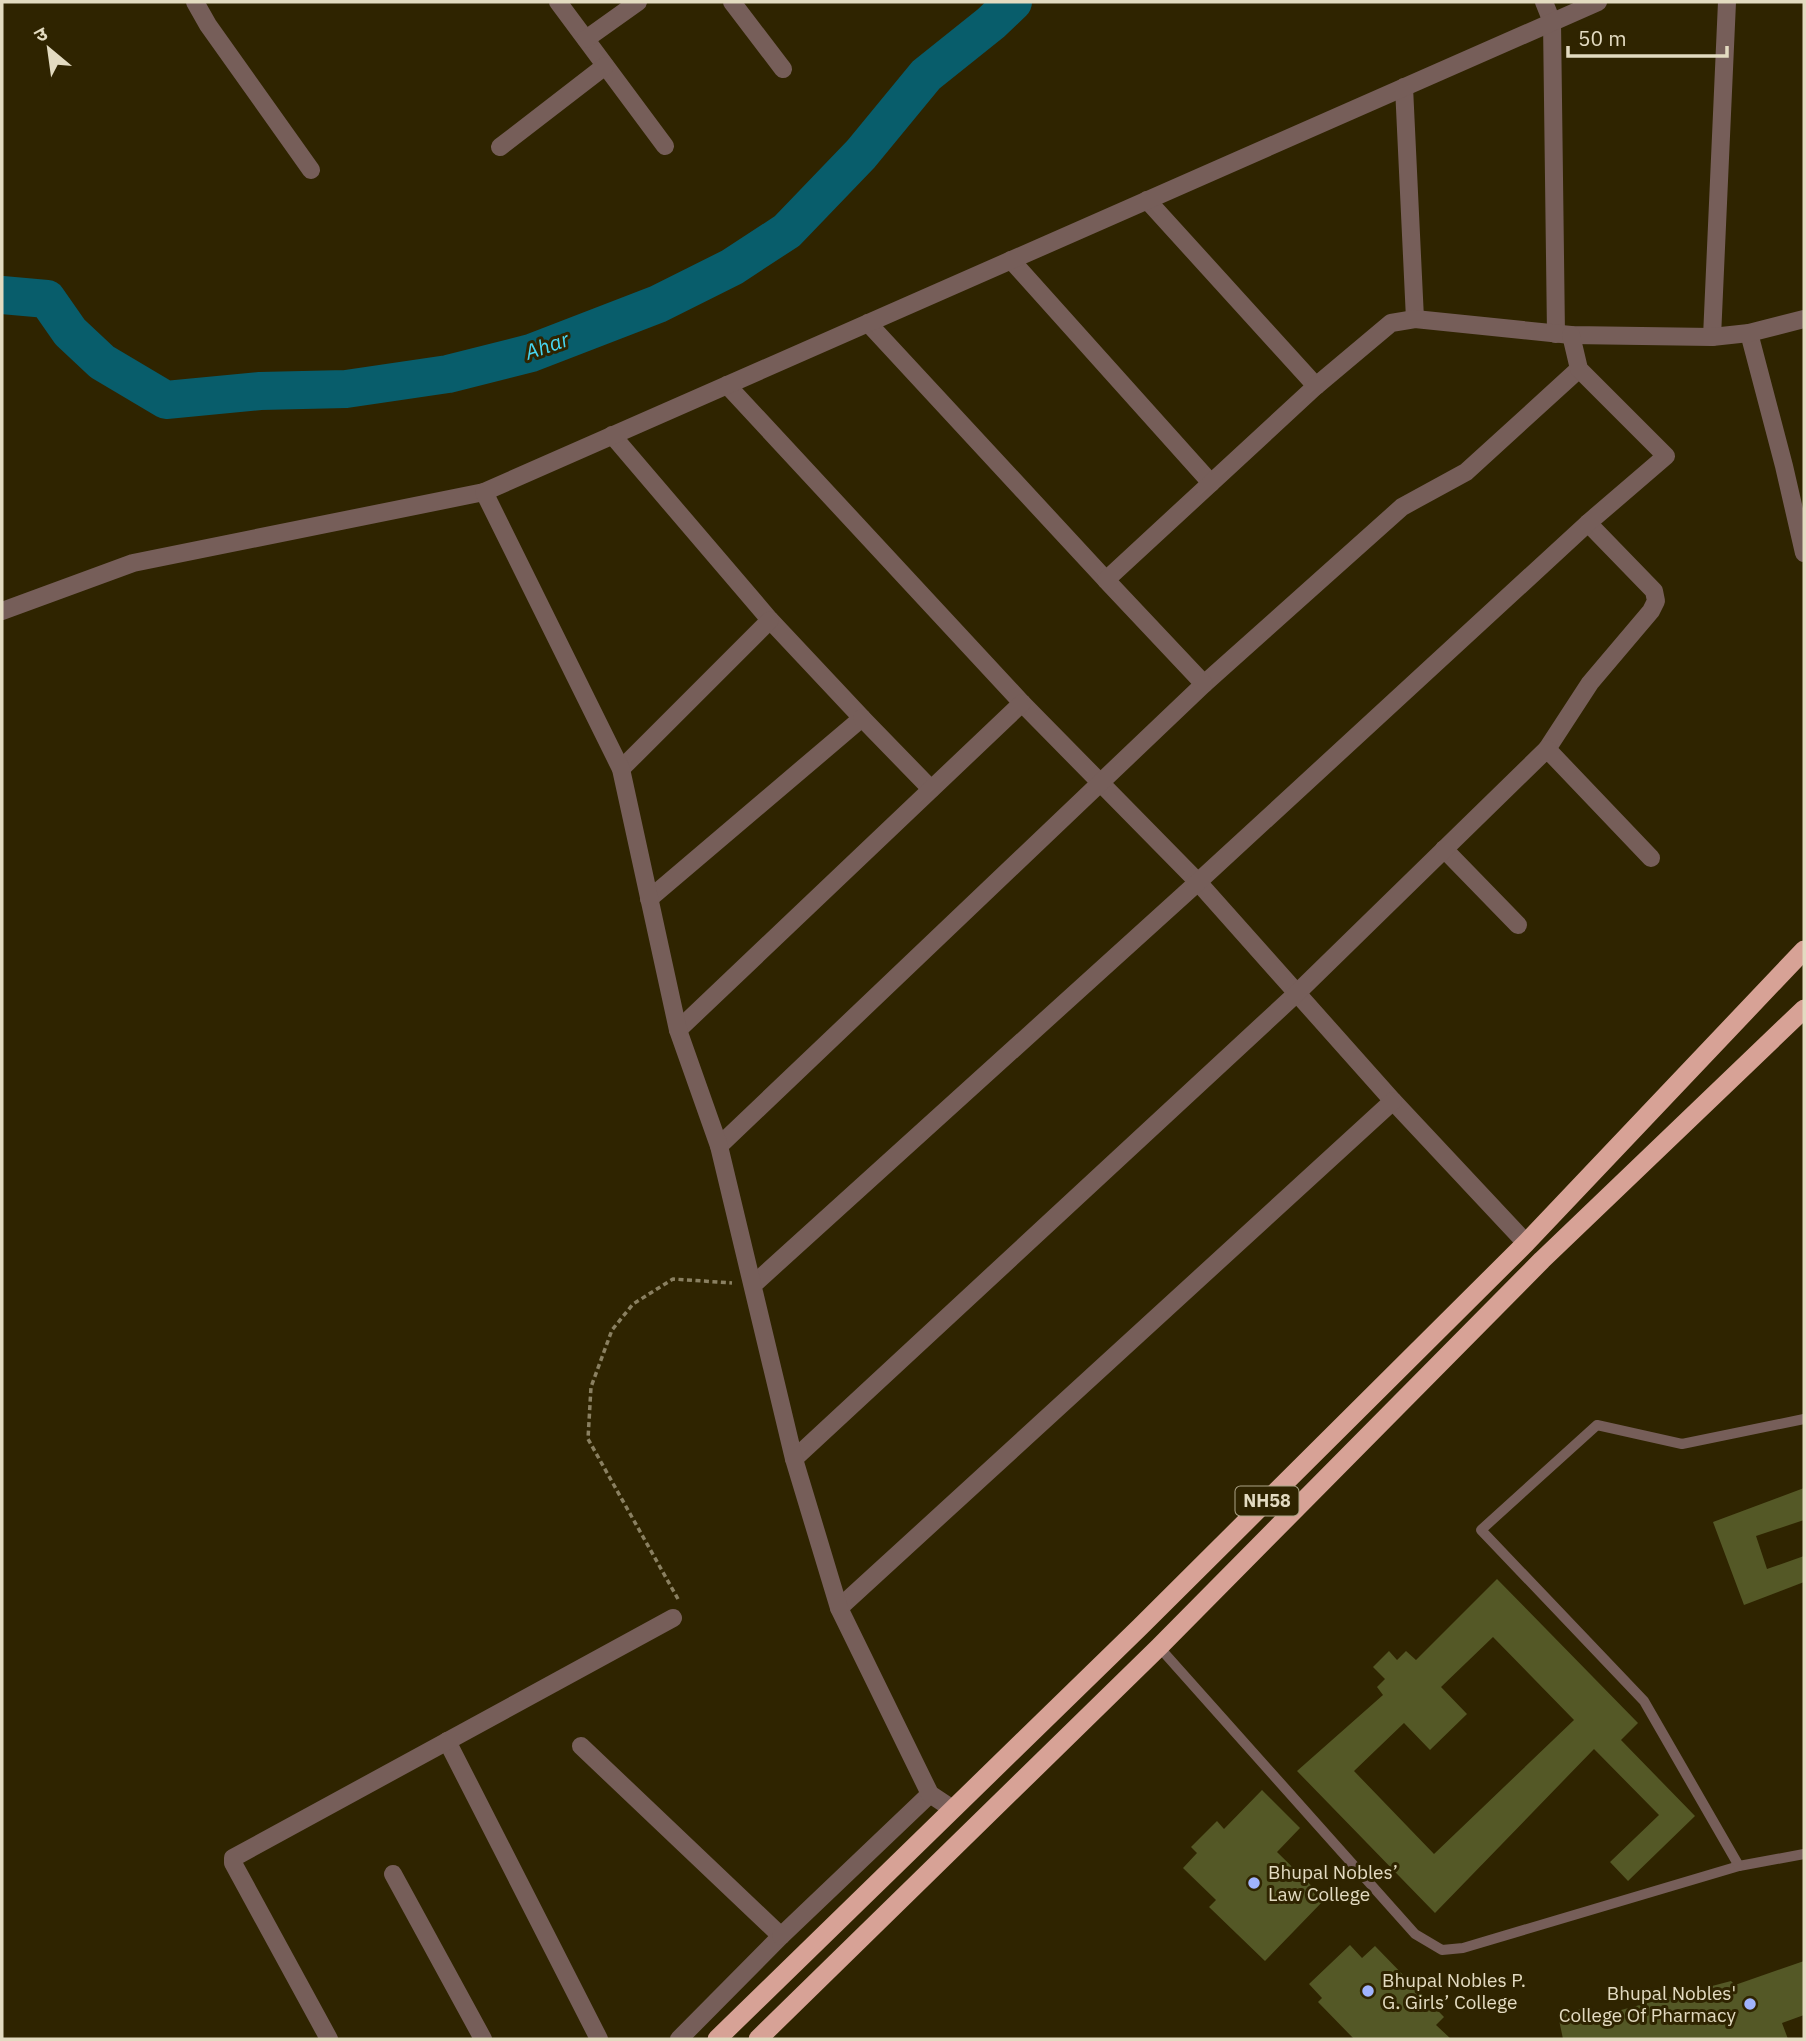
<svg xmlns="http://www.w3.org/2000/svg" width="1806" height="2041" font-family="'IBM Plex Sans','Noto Sans Devanagari',sans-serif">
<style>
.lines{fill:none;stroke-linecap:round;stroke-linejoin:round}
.river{stroke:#085d6b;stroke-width:38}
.building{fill:#545826;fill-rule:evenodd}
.path{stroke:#8a8061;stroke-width:3.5;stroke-dasharray:5 3.5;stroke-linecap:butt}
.service{stroke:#765e59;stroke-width:10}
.minor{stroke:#765e59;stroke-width:18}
.tertiary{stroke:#765e59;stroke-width:18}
.trunk{stroke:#d7a296;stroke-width:19}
.poi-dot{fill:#a0b3fd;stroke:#2f2400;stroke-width:2.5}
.labels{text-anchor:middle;stroke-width:6;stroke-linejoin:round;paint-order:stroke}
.shield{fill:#2f2400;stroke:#ada487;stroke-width:2}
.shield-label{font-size:18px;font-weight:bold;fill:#e3dbc1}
.poi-label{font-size:19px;fill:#e3dbc1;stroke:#2f2400;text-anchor:start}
.water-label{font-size:21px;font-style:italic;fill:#48d6f0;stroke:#2f2400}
</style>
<rect width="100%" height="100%" fill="#2f2400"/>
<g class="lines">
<!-- river -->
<polyline class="river" points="2,295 47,299 70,332 102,362 166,400 260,391 346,389 448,374 531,353 658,304 732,267 787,231 861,154 926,75 991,23 1013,2"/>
</g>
<!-- building -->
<g class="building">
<polygon points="1804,1488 1804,1520 1756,1536 1767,1569 1804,1556 1804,1582 1744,1605 1713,1522"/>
<path d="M 1497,1579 L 1638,1723 L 1621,1740 L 1695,1816 L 1628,1881 L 1610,1862 L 1659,1815 L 1594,1749 L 1435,1913 L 1297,1771 L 1383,1695 L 1377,1687 L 1385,1679 L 1373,1667 L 1389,1651 L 1397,1660 L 1406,1651 L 1416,1660 ZM 1493,1637 L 1574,1720 L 1434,1854 L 1354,1771 L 1404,1723 L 1430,1750 L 1467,1714 L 1441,1687 Z"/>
<polygon points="1262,1790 1300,1828 1277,1852 1325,1899 1265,1961 1209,1907 1216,1900 1183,1868 1197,1853 1191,1847 1217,1821 1224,1829"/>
<polygon points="1350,1945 1362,1958 1375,1946 1444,2017 1436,2025 1451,2039 1354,2039 1318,2002 1322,1998 1309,1984"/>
<polygon points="1804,1961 1804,2015 1782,2023 1788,2039 1563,2039 1558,2015 1581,2009 1583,2020 1731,1981 1735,1985"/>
</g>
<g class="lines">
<!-- path -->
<polyline class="path" points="678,1599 588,1439 591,1387 612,1330 633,1304 673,1279 732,1283"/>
<!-- service -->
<g class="service">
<polyline points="1159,1647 1415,1934 1442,1950 1463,1948 1739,1866 1804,1854"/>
<polyline points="1739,1866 1644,1701 1481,1530 1597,1425 1682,1444 1804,1419"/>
</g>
<!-- minor -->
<g class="minor">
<polyline points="195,2 208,25 311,170"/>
<polyline points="558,2 665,146"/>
<polyline points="732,2 783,69"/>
<polyline points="1544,2 1552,22 1556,334"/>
<polyline points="586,39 638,2"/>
<polyline points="1404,87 1415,319"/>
<polyline points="500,147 605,66"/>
<polyline points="1147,200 1316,386"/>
<polyline points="1011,260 1211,483"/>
<polyline points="868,323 1106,580"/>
<polyline points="1749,333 1784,466 1804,553"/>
<polyline points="1712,337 1727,2"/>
<polyline points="727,385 1022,703 1198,882 1393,1101 1526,1243"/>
<polyline points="612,435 770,620 862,718 649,899"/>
<polyline points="1204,684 1402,507 1466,472 1579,369"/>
<polyline points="862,718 931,789"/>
<polyline points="1547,749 1590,683 1651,611 1656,601 1654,591 1588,523"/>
<polyline points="621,769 770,620"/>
<polyline points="1444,849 1518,925"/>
<polyline points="678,1030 1022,703"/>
<polyline points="719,1146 1204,684 1106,580 1316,386 1391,323 1415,319 1571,335 1712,337 1749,333 1804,319"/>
<polyline points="754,1284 1198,882 1588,523 1666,456 1579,369 1571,335"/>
<polyline points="794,1459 1297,993 1547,749 1651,858"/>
<polyline points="839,1608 1393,1101"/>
<polyline points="447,1741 599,2039"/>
<polyline points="581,1746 781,1936 679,2039"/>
<polyline points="393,1874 483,2039"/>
<polyline points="781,1936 930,1794"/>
<polyline points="329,2039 233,1863 233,1858 673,1618"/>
</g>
<!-- tertiary -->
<g class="tertiary">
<polyline points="2,611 133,563 484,492"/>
<polyline points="951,1808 930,1794 839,1608 794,1459 719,1146 678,1030 621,769 484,492 1598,2"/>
</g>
<!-- trunk -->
<g class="trunk">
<polyline points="717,2039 1140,1627 1526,1243 1804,950"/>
<polyline points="758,2039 1159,1647 1542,1260 1804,1009"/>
</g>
</g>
<!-- markers -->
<g class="poi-dot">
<circle cx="1254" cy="1883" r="7"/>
<circle cx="1368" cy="1991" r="7"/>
<circle cx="1750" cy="2004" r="7"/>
</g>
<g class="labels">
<!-- shield labels -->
<rect class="shield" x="1235.5" y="1486.5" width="63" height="29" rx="5"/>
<g class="shield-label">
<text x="1267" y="1507">NH58</text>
</g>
<!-- poi labels -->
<g class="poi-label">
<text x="1268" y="1879">Bhupal Nobles’<tspan x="1268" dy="22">Law College</tspan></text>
<text x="1382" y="1987">Bhupal Nobles P.<tspan x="1382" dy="22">G. Girls’ College</tspan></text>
<text x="1736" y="2000" text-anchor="end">Bhupal Nobles'<tspan x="1736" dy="22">College Of Pharmacy</tspan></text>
</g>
<!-- water labels -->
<g class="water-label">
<text transform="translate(547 346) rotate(-19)" y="7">Ahar</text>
</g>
</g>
<!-- border -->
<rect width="1806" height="2041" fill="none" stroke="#e3dbc1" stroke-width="7"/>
<!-- north arrow -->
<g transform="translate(49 49) rotate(331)" stroke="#2f2400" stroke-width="5" paint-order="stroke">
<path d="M0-5L12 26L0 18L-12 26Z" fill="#e3dbc1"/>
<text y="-10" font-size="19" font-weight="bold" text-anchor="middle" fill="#e3dbc1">उ</text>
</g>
<!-- scale -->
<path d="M1568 46v10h159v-10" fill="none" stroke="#e3dbc1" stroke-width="3.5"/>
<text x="1578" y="46" font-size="21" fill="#e3dbc1" stroke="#2f2400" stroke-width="5" paint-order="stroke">50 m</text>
</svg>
